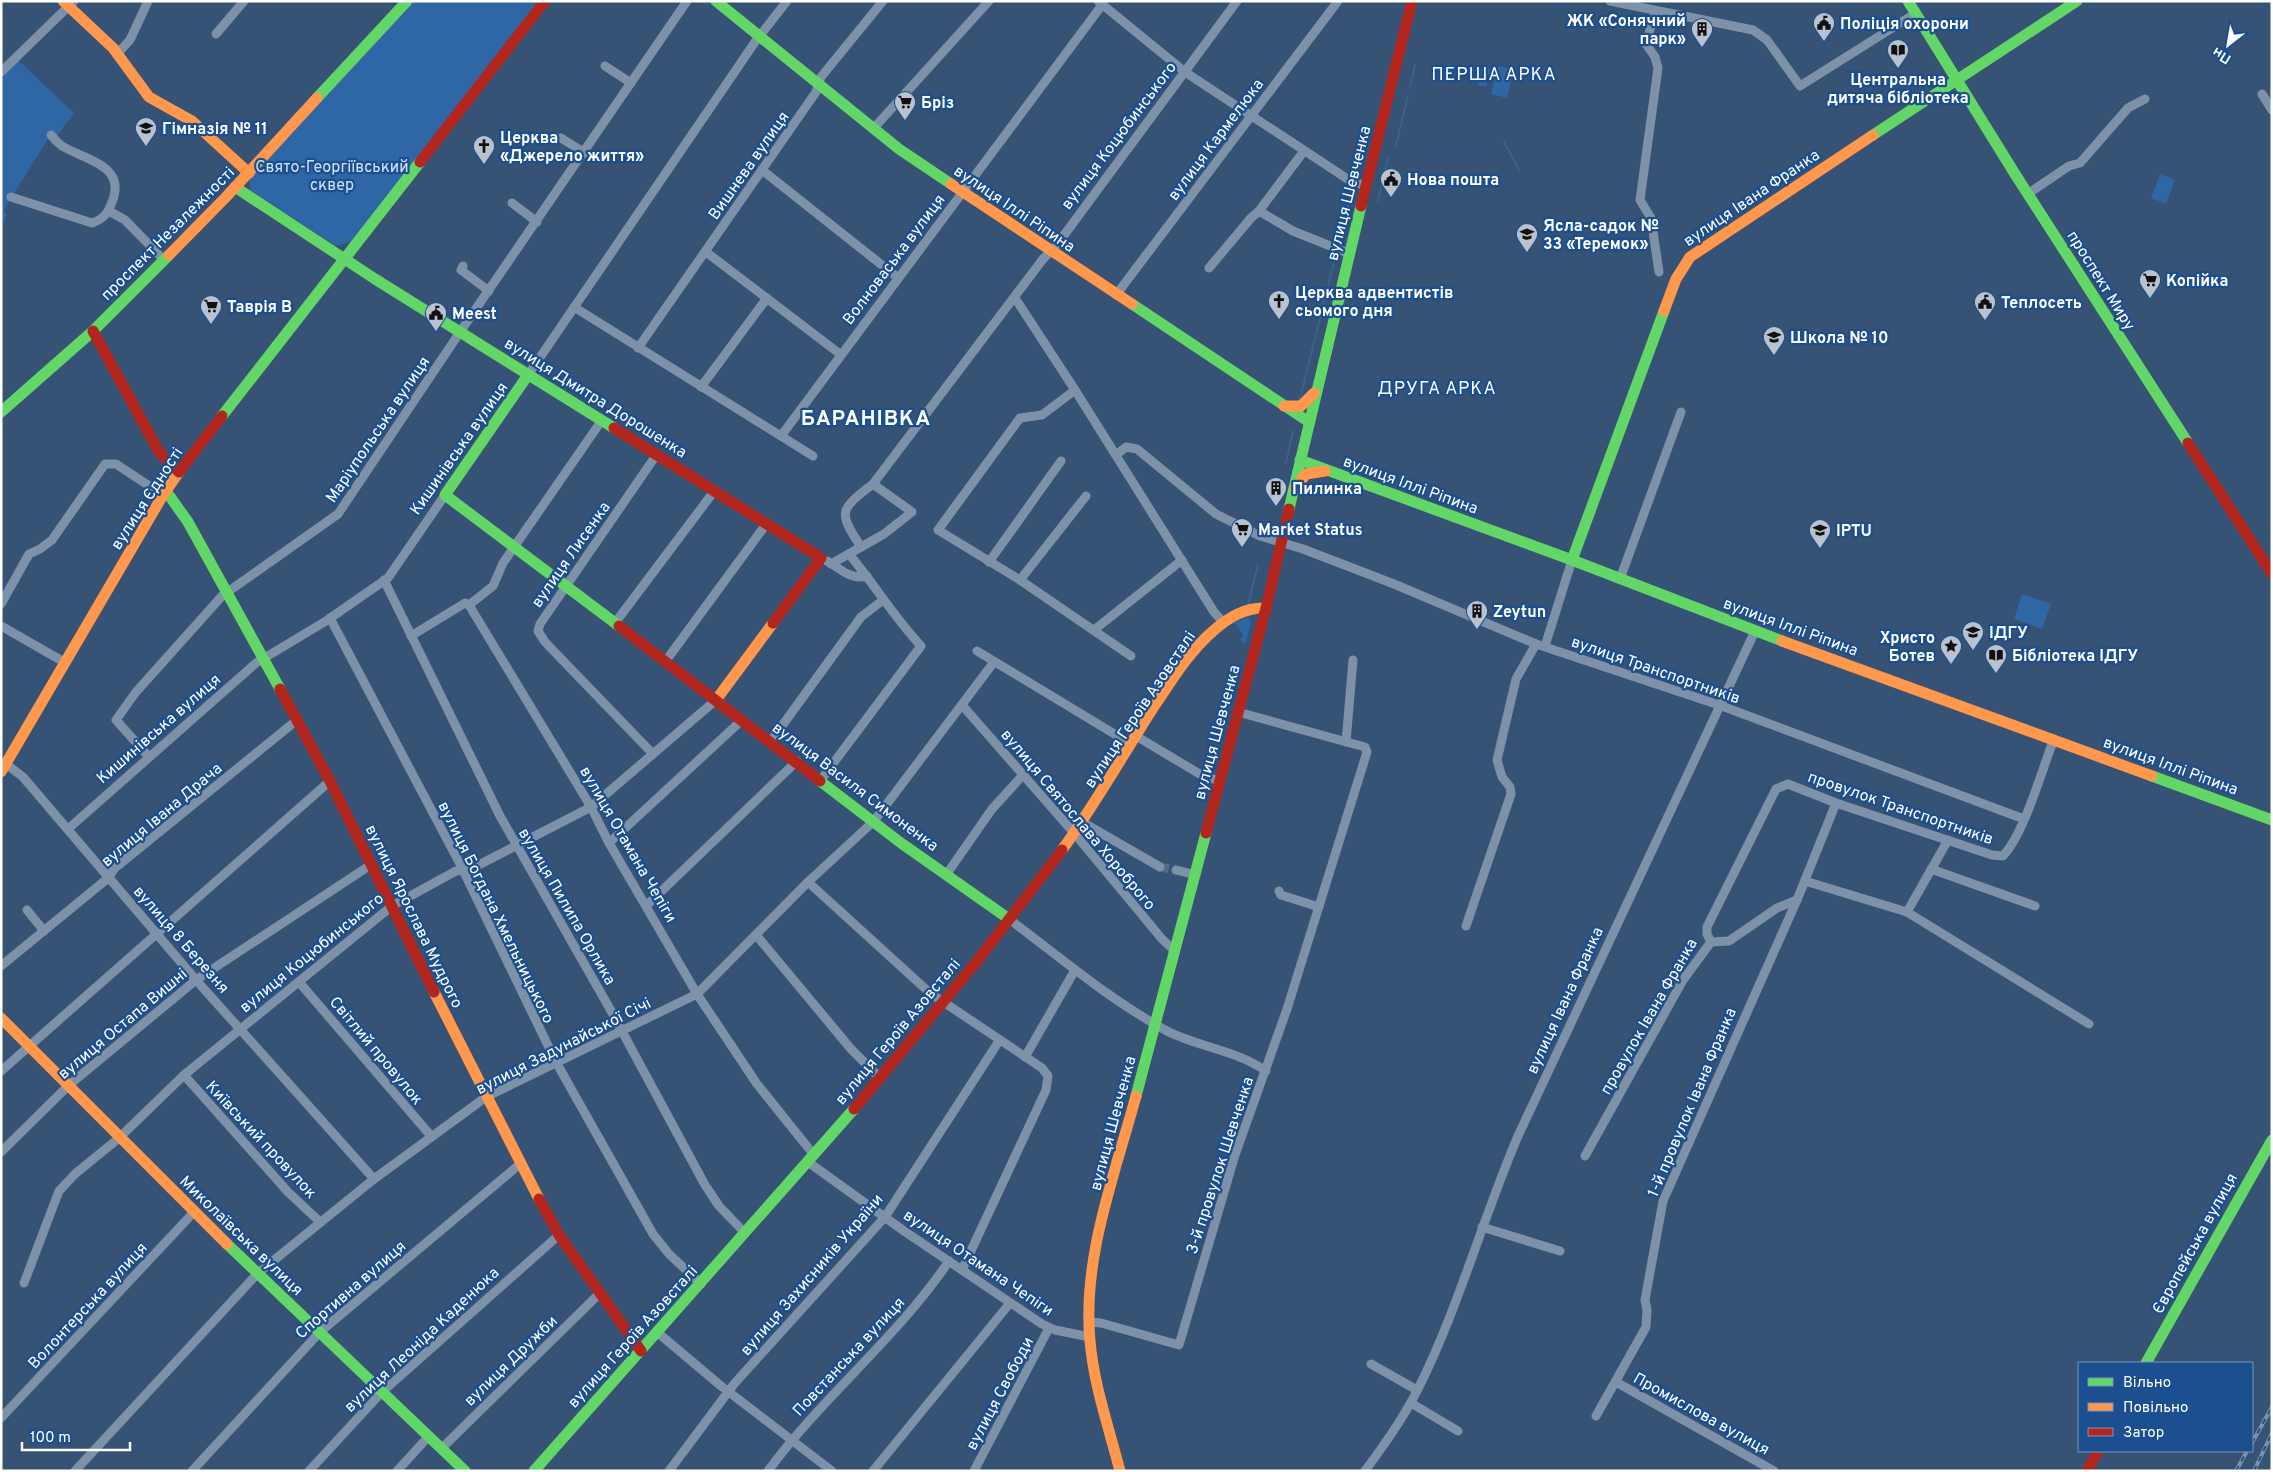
<svg xmlns="http://www.w3.org/2000/svg" width="2273" height="1472" font-family="Overpass,sans-serif">
<style>
.green{fill:#2f66a5}
.lines{fill:none;stroke-linecap:round;stroke-linejoin:round}
.stream{stroke:#3b618d;stroke-width:2}
.street-tunnel{stroke:#546c89;stroke-width:9;stroke-dasharray:9 4.5;stroke-linecap:butt}
.street{stroke:#7d92a8;stroke-width:9}
.fast{stroke:#63d668;stroke-width:11}
.slow{stroke:#ff974d;stroke-width:11}
.jam{stroke:#b3261e;stroke-width:11}
.rail-casing{stroke:#7e92a7;stroke-width:4}
.rail{stroke:#1b4f8f;stroke-width:2;stroke-dasharray:5.5;stroke-linecap:butt}
.labels{text-anchor:middle;stroke-width:4.5;stroke-linejoin:round;paint-order:stroke}
.poi-label{font-size:16px;font-weight:bold;fill:#fff;stroke:#1b4f8f;text-anchor:start}
.street-label{font-size:16px;fill:#fff;stroke:#1b4f8f}
.park-label{font-size:16px;fill:#cfe3fa;stroke:#1b4f8f}
.neighbourhood-label{font-size:18px;letter-spacing:1px;fill:#fff;stroke:#1b4f8f}
.district-label{font-size:21px;font-weight:bold;letter-spacing:1px;fill:#fff;stroke:#1b4f8f}
</style>
<rect width="100%" height="100%" fill="#365274"/>
<!-- green -->
<g class="green">
<polygon points="412,1 541,1 352,242 336,246 251,191 249,180"/>
<polygon points="18,60 74,113 57,136 52,133 3,211 7,214 1,230 1,76"/>
<polygon points="1498,66 1514,69 1507,98 1491,94"/>
<polygon points="1481,67 1490,69 1486,87 1477,85"/>
<polygon points="2160,174 2175,180 2166,204 2151,198"/>
<polygon points="2022,594 2051,604 2042,629 2014,619"/>
<polygon points="1245,618 1249,618 1251,622 1245,645 1240,638 1244,636 1236,624 1232,624"/>
</g>
<g class="lines">
<!-- stream -->
<g class="stream">
<polyline points="1410,87 1415,65"/>
<polyline points="1504,142 1519,170"/>
<polyline points="1396,145 1408,96"/>
<polyline points="1382,183 1388,158"/>
<polyline points="1378,201 1381,187"/>
<polyline points="1339,244 1353,184"/>
<polyline points="1301,395 1336,254"/>
<polyline points="1298,402 1300,397"/>
<polyline points="1286,463 1293,431"/>
<polyline points="1248,606 1258,564"/>
</g>
<!-- street-tunnel -->
<polyline class="street-tunnel" points="1160,867 1176,870"/>
<!-- street -->
<g class="street">
<polyline points="1098,1 1185,72 1349,180 1366,186"/>
<polyline points="1610,1 1753,30 1767,40 1800,86 1916,13"/>
<polyline points="1655,12 1646,44 1655,57 1658,68 1640,200 1651,218 1659,272"/>
<polyline points="216,34 244,1"/>
<polyline points="117,54 130,40 148,1"/>
<polyline points="605,66 631,83"/>
<polyline points="1,72 74,1"/>
<polyline points="2262,94 2272,110"/>
<polyline points="873,129 989,1"/>
<polyline points="561,138 585,153"/>
<polyline points="762,170 897,277"/>
<polyline points="2029,193 2069,166 2080,163 2128,108 2145,99"/>
<path d="M 11,197 L 92,223 C 103,219 108,214 112,202 C 127,165 85,160 62,146 C 58,143 54,139 51,135"/>
<polyline points="512,203 537,222"/>
<polyline points="109,211 125,220 164,260"/>
<polyline points="1259,211 1293,231 1350,254"/>
<polyline points="706,252 840,354"/>
<polyline points="463,266 461,270 489,291"/>
<polyline points="1209,268 1251,218 1259,211 1304,151"/>
<polyline points="1116,295 1338,1"/>
<polyline points="1015,298 1075,390 1214,612 1224,623"/>
<polyline points="574,307 813,456"/>
<polyline points="638,348 816,92 821,77 883,1"/>
<polyline points="528,375 755,42 787,1"/>
<polyline points="701,387 767,298"/>
<polyline points="1075,390 1042,415 1020,418 938,530 1020,580 1131,656"/>
<polyline points="781,436 1102,5"/>
<polyline points="1116,455 1126,447 1137,449 1216,514 1260,536 1303,549 1394,584 1536,644 1719,705 2024,819"/>
<path d="M 861,547 C 838,512 839,510 873,484 L 1043,259 L 1056,246 L 1237,1"/>
<path d="M 827,561 C 839,568 852,581 867,576"/>
<polyline points="989,562 1061,461"/>
<polyline points="831,564 884,534 912,512 873,484"/>
<polyline points="1620,579 1681,412"/>
<polyline points="384,580 500,816 610,1009 705,1185 719,1206 745,1233"/>
<polyline points="1020,580 1086,496"/>
<polyline points="1,604 29,554 40,549 52,540 105,464 116,464 163,495"/>
<polyline points="469,605 591,807 609,843 697,994 757,1084 814,1155"/>
<polyline points="469,605 493,586 503,563 602,420"/>
<polyline points="330,618 460,864 556,1062 653,1234 669,1254 701,1284"/>
<polyline points="615,623 715,490"/>
<polyline points="1,626 64,662"/>
<polyline points="1094,630 1182,560"/>
<polyline points="411,636 465,603 469,605"/>
<polyline points="1545,646 1572,560"/>
<polyline points="977,651 1131,744"/>
<polyline points="665,662 767,523"/>
<polyline points="962,705 1074,833 1162,939 1175,951"/>
<polyline points="1136,736 1203,776 1220,781"/>
<polyline points="771,741 861,617 883,600"/>
<polyline points="1346,742 1353,660"/>
<polyline points="653,754 545,642 538,631 540,624 657,454"/>
<polyline points="149,757 116,720 136,692 222,596 338,514 460,332 687,1"/>
<polyline points="6,764 23,777 196,980 374,1179"/>
<path d="M 820,781 L 921,646 C 894,617 874,584 849,554"/>
<polyline points="1082,822 1160,867"/>
<polyline points="68,829 256,663 326,621 388,578 445,495"/>
<polyline points="609,843 742,720"/>
<polyline points="1931,869 2035,906"/>
<polyline points="1176,870 1196,875"/>
<polyline points="946,875 992,809 1023,775"/>
<polyline points="1805,881 1907,912 2089,1024"/>
<polyline points="808,882 930,993 1042,1068 1048,1076 1046,1090 962,1270"/>
<polyline points="1279,891 1281,895 1319,907"/>
<polyline points="647,905 797,761"/>
<polyline points="27,910 44,931"/>
<polyline points="1907,912 1948,840"/>
<path d="M 1009,919 C 1061,958 1110,1000 1167,1031 C 1198,1047 1236,1050 1266,1071"/>
<polyline points="1466,926 1511,794 1510,787 1502,777 1497,760 1516,679 1536,644"/>
<polyline points="757,936 851,1049 880,1078"/>
<path d="M 1711,942 L 1707,934 L 1707,927 L 1776,789 L 1788,784 L 1836,803 L 1992,855 L 2003,856 C 2025,832 2041,772 2054,739"/>
<polyline points="1711,942 1729,941 1777,908 1797,900"/>
<polyline points="1,966 107,879 115,868 297,720"/>
<polyline points="299,982 431,1136"/>
<polyline points="1025,1057 1075,970"/>
<polyline points="1,1071 330,781"/>
<polyline points="184,1075 288,1192 320,1222"/>
<polyline points="1,1152 69,1085 196,980 372,864"/>
<polyline points="1585,1156 1683,980 1711,942"/>
<polyline points="808,1162 904,1231 1042,1324 1055,1330 1090,1337"/>
<polyline points="1482,1227 1560,1251"/>
<polyline points="24,1283 59,1191 75,1174 119,1138 184,1075 392,906 456,871 469,870 591,807 716,700"/>
<polyline points="1089,1322 1101,1323 1179,1345 1235,1155 1287,1009 1367,752 1365,747 1238,712"/>
<polyline points="657,1332 721,1386 832,1471"/>
<polyline points="1371,1364 1417,1390"/>
<polyline points="1616,1382 1774,1471"/>
<polyline points="1411,1403 1458,1431"/>
<polyline points="1596,1416 1646,1327 1647,1310 1645,1300 1663,1201 1797,900 1836,803"/>
<polyline points="1,1418 194,1212"/>
<polyline points="442,1448 599,1294"/>
<polyline points="75,1471 257,1274 374,1179 486,1097 697,994 808,882 874,821 994,662"/>
<polyline points="192,1471 320,1332 520,1164"/>
<polyline points="309,1471 381,1393 559,1235"/>
<polyline points="397,1471 429,1436"/>
<polyline points="669,1471 734,1384 885,1217 999,1041"/>
<path d="M 768,1471 C 823,1396 897,1338 949,1261"/>
<polyline points="873,1471 1010,1303"/>
<polyline points="974,1471 1049,1328"/>
<path d="M 1365,1471 C 1384,1445 1402,1420 1417,1391 C 1458,1310 1482,1220 1518,1136 L 1755,631"/>
</g>
<!-- fast -->
<g class="fast">
<polyline points="716,1 899,149 951,184"/>
<polyline points="1908,1 2015,174 2188,443"/>
<polyline points="317,98 407,1"/>
<polyline points="1873,135 2077,1"/>
<polyline points="235,187 375,279 614,428"/>
<polyline points="1132,304 1309,422"/>
<polyline points="528,375 445,495 619,626"/>
<polyline points="1,412 93,331 169,255"/>
<polyline points="222,416 420,162"/>
<polyline points="1300,460 1572,560 1782,641"/>
<polyline points="166,491 188,522 280,689"/>
<polyline points="1289,509 1361,206"/>
<polyline points="1572,560 1664,311"/>
<polyline points="2152,776 2272,820"/>
<polyline points="820,781 901,843 1009,919"/>
<polyline points="1136,1096 1206,833"/>
<polyline points="227,1244 465,1471"/>
<polyline points="2146,1363 2272,1140"/>
<polyline points="534,1471 854,1109"/>
</g>
<!-- slow -->
<g class="slow">
<polyline points="63,1 113,48 149,97 192,121 249,173"/>
<polyline points="951,184 1132,304"/>
<polyline points="169,255 226,197 317,98"/>
<polyline points="1664,311 1676,279 1690,257 1873,135"/>
<polyline points="1284,406 1301,406 1314,393"/>
<polyline points="1295,488 1306,474 1325,471"/>
<polyline points="1782,641 2152,776"/>
<polyline points="716,700 773,623"/>
<polyline points="1,772 163,495 179,472"/>
<path d="M 1062,850 C 1096,803 1124,753 1155,705 C 1172,680 1189,652 1212,632 C 1227,618 1245,607 1266,608"/>
<polyline points="434,992 539,1199"/>
<polyline points="1,1018 227,1244"/>
<path d="M 1120,1471 C 1109,1428 1094,1386 1090,1341 C 1082,1258 1115,1174 1136,1096"/>
</g>
<!-- jam -->
<g class="jam">
<polyline points="420,162 545,1"/>
<polyline points="1361,206 1412,1"/>
<polyline points="93,331 159,452 179,472 222,416"/>
<polyline points="614,428 821,558 773,623"/>
<polyline points="2188,443 2272,574"/>
<polyline points="619,626 820,781"/>
<polyline points="280,689 330,781 434,992"/>
<polyline points="1206,833 1266,608 1289,509"/>
<polyline points="854,1109 978,960 1062,850"/>
<polyline points="539,1199 559,1235 641,1351"/>
<polyline points="2087,1471 2098,1451"/>
</g>
<!-- rail casing -->
<g class="rail-casing">
<g id="rail">
<polyline points="2252,1443 2272,1407"/>
<polyline points="2236,1471 2247,1451"/>
<polyline points="2254,1471 2272,1433"/>
</g>
</g>
<!-- rail -->
<use href="#rail" class="rail"/>
</g>
<!-- icons -->
<defs>
<g id="civic-pin" transform="scale(1.125)"><path d="M0 17L-7.5 6A9.5 9.5 0 1 1 7.5 6Z" fill="#b9c2ce" stroke="#1b4f8f"/><path d="M-.6-6.5H3V-4.5H.6V-3L4-1V1h2V6H-6V1h2V-1L-.6-3ZM-1.2 2.5V6h2.4V2.5Z" fill="#111"/></g>
<g id="building-pin" transform="scale(1.125)"><path d="M0 17L-7.5 6A9.5 9.5 0 1 1 7.5 6Z" fill="#b9c2ce" stroke="#1b4f8f"/><path d="M-4-6H4V6H1V3H-1V6H-4ZM-2.5-4.3h1.7v1.8h-1.7ZM.8-4.3h1.7v1.8H.8ZM-2.5-1h1.7V.8h-1.7ZM.8-1h1.7V.8H.8Z" fill="#111"/></g>
<g id="library-pin" transform="scale(1.125)"><path d="M0 17L-7.5 6A9.5 9.5 0 1 1 7.5 6Z" fill="#b9c2ce" stroke="#1b4f8f"/><path d="M-6-4Q-3-5.5-.7-3.5V5Q-3 3-6 4ZM6-4Q3-5.5 .7-3.5V5Q3 3 6 4Z" fill="#111"/></g>
<g id="supermarket-pin" transform="scale(1.125)"><path d="M0 17L-7.5 6A9.5 9.5 0 1 1 7.5 6Z" fill="#b9c2ce" stroke="#1b4f8f"/><path d="M-6-5.5h2.5l.6 2H6L4.5 2H-2.5L-4.4-4H-6ZM-1.5 3.2a1.3 1.3 0 1 0 .1 0ZM3 3.2a1.3 1.3 0 1 0 .1 0Z" fill="#111"/></g>
<g id="school-pin" transform="scale(1.125)"><path d="M0 17L-7.5 6A9.5 9.5 0 1 1 7.5 6Z" fill="#b9c2ce" stroke="#1b4f8f"/><path d="M0-5L7-2L0 1L-7-2ZM-4 1L0 2.5L4 1V4Q0 6-4 4Z" fill="#111"/></g>
<g id="church-pin" transform="scale(1.125)"><path d="M0 17L-7.5 6A9.5 9.5 0 1 1 7.5 6Z" fill="#b9c2ce" stroke="#1b4f8f"/><path d="M-1.2-6h2.4v3.5h3.3v2.4h-3.3V6h-2.4V-.1h-3.3v-2.4h3.3Z" fill="#111"/></g>
<g id="university-pin" transform="scale(1.125)"><path d="M0 17L-7.5 6A9.5 9.5 0 1 1 7.5 6Z" fill="#b9c2ce" stroke="#1b4f8f"/><path d="M0-5L7-2L0 1L-7-2ZM-4 1L0 2.5L4 1V4Q0 6-4 4Z" fill="#111"/></g>
<g id="sight-pin" transform="scale(1.125)"><path d="M0 17L-7.5 6A9.5 9.5 0 1 1 7.5 6Z" fill="#b9c2ce" stroke="#1b4f8f"/><path d="M0-6L1.8-2.2L6-1.7L2.9 1.2L3.7 5.4L0 3.3L-3.7 5.4L-2.9 1.2L-6-1.7L-1.8-2.2Z" fill="#111"/></g>
</defs>
<g fill-rule="evenodd">
<use href="#civic-pin" x="1824" y="23"/>
<use href="#building-pin" x="1702" y="29"/>
<use href="#library-pin" x="1898" y="50"/>
<use href="#supermarket-pin" x="905" y="102"/>
<use href="#school-pin" x="146" y="128"/>
<use href="#church-pin" x="484" y="146"/>
<use href="#civic-pin" x="1391" y="179"/>
<use href="#school-pin" x="1527" y="234"/>
<use href="#supermarket-pin" x="2150" y="280"/>
<use href="#church-pin" x="1279" y="301"/>
<use href="#civic-pin" x="1985" y="302"/>
<use href="#supermarket-pin" x="211" y="306"/>
<use href="#civic-pin" x="436" y="313"/>
<use href="#school-pin" x="1774" y="337"/>
<use href="#building-pin" x="1276" y="488"/>
<use href="#supermarket-pin" x="1242" y="529"/>
<use href="#university-pin" x="1820" y="530"/>
<use href="#building-pin" x="1477" y="611"/>
<use href="#university-pin" x="1973" y="632"/>
<use href="#sight-pin" x="1951" y="646"/>
<use href="#library-pin" x="1996" y="655"/>
</g>
<g class="labels">
<!-- poi labels -->
<g class="poi-label">
<text x="1686" y="26" text-anchor="end">ЖК «Сонячний<tspan x="1686" dy="18">парк»</tspan></text>
<text x="1840" y="29">Поліція охорони</text>
<text x="1898" y="85" text-anchor="middle">Центральна<tspan x="1898" dy="18">дитяча бібліотека</tspan></text>
<text x="921" y="108">Бріз</text>
<text x="162" y="134">Гімназія № 11</text>
<text x="500" y="143">Церква<tspan x="500" dy="18">«Джерело життя»</tspan></text>
<text x="1407" y="185">Нова пошта</text>
<text x="1543" y="231">Ясла-садок №<tspan x="1543" dy="18">33 «Теремок»</tspan></text>
<text x="2166" y="286">Копійка</text>
<text x="1295" y="298">Церква адвентистів<tspan x="1295" dy="18">сьомого дня</tspan></text>
<text x="2001" y="308">Теплосеть</text>
<text x="227" y="312">Таврія В</text>
<text x="452" y="319">Meest</text>
<text x="1790" y="343">Школа № 10</text>
<text x="1292" y="494">Пилинка</text>
<text x="1258" y="535">Market Status</text>
<text x="1836" y="536">IPTU</text>
<text x="1493" y="617">Zeytun</text>
<text x="1989" y="638">ІДГУ</text>
<text x="1935" y="643" text-anchor="end">Христо<tspan x="1935" dy="18">Ботев</tspan></text>
<text x="2012" y="661">Бібліотека ІДГУ</text>
</g>
<!-- street labels -->
<g class="street-label">
<text transform="translate(1118 135) rotate(-53)" y="6">вулиця Коцюбинського</text>
<text transform="translate(1215 139) rotate(-53)" y="6">вулиця Кармелюка</text>
<text transform="translate(748 165) rotate(-55)" y="6">Вишнева вулиця</text>
<text transform="translate(1348 193) rotate(-76)" y="6">вулиця Шевченка</text>
<text transform="translate(1751 197) rotate(-34)" y="6">вулиця Івана Франка</text>
<text transform="translate(1015 208) rotate(34)" y="6">вулиця Іллі Ріпина</text>
<text transform="translate(167 233) rotate(-45)" y="6">проспект Незалежності</text>
<text transform="translate(893 259) rotate(-53)" y="6">Волноваська вулиця</text>
<text transform="translate(2102 280) rotate(58)" y="6">проспект Миру</text>
<text transform="translate(596 397) rotate(32)" y="6">вулиця Дмитра Дорошенка</text>
<text transform="translate(377 429) rotate(-56)" y="6">Маріупольська вулиця</text>
<text transform="translate(458 448) rotate(-55)" y="6">Кишинівська вулиця</text>
<text transform="translate(1411 484) rotate(20)" y="6">вулиця Іллі Ріпина</text>
<text transform="translate(146 498) rotate(-57)" y="6">вулиця Єдності</text>
<text transform="translate(570 554) rotate(-55)" y="6">вулиця Лисенка</text>
<text transform="translate(1791 626) rotate(20)" y="6">вулиця Іллі Ріпина</text>
<text transform="translate(1656 669) rotate(19)" y="6">вулиця Транспортників</text>
<text transform="translate(1139 709) rotate(-56)" y="6">вулиця Героїв Азовсталі</text>
<text transform="translate(158 728) rotate(-41)" y="6">Кишинівська вулиця</text>
<text transform="translate(1216 732) rotate(-75)" y="6">вулиця Шевченка</text>
<text transform="translate(2171 765) rotate(20)" y="6">вулиця Іллі Ріпина</text>
<text transform="translate(856 786) rotate(37)" y="6">вулиця Василя Симоненка</text>
<text transform="translate(1901 807) rotate(19)" y="6">провулок Транспортників</text>
<text transform="translate(161 814) rotate(-40)" y="6">вулиця Івана Драча</text>
<text transform="translate(1079 819) rotate(50)" y="6">вулиця Святослава Хороброго</text>
<text transform="translate(629 844) rotate(60)" y="6">вулиця Отамана Чепіги</text>
<text transform="translate(568 906) rotate(60)" y="6">вулиця Пилипа Орлика</text>
<text transform="translate(497 912) rotate(64)" y="6">вулиця Богдана Хмельницького</text>
<text transform="translate(415 916) rotate(64)" y="6">вулиця Ярослава Мудрого</text>
<text transform="translate(182 939) rotate(49)" y="6">вулиця 8 Березня</text>
<text transform="translate(311 952) rotate(-39)" y="6">вулиця Коцюбинського</text>
<text transform="translate(1564 1000) rotate(-65)" y="6">вулиця Івана Франка</text>
<text transform="translate(1648 1016) rotate(-60)" y="6">провулок Івана Франка</text>
<text transform="translate(122 1023) rotate(-40)" y="6">вулиця Остапа Вишні</text>
<text transform="translate(897 1031) rotate(-50)" y="6">вулиця Героїв Азовсталі</text>
<text transform="translate(563 1045) rotate(-27)" y="6">вулиця Задунайської Січі</text>
<text transform="translate(377 1050) rotate(50)" y="6">Світлий провулок</text>
<text transform="translate(1691 1102) rotate(-67)" y="6">1-й провулок Івана Франка</text>
<text transform="translate(1112 1123) rotate(-75)" y="6">вулиця Шевченка</text>
<text transform="translate(262 1139) rotate(47)" y="6">Київський провулок</text>
<text transform="translate(1219 1165) rotate(-72)" y="6">3-й провулок Шевченка</text>
<text transform="translate(242 1235) rotate(44)" y="6">Миколаївська вулиця</text>
<text transform="translate(2194 1243) rotate(-61)" y="6">Європейська вулиця</text>
<text transform="translate(979 1262) rotate(34)" y="6">вулиця Отамана Чепіги</text>
<text transform="translate(811 1274) rotate(-49)" y="6">вулиця Захисників України</text>
<text transform="translate(350 1289) rotate(-41)" y="6">Спортивна вулиця</text>
<text transform="translate(87 1305) rotate(-47)" y="6">Волонтерська вулиця</text>
<text transform="translate(632 1336) rotate(-48)" y="6">вулиця Героїв Азовсталі</text>
<text transform="translate(421 1339) rotate(-43)" y="6">вулиця Леоніда Каденюка</text>
<text transform="translate(848 1356) rotate(-47)" y="6">Повстанська вулиця</text>
<text transform="translate(510 1360) rotate(-44)" y="6">вулиця Дружби</text>
<text transform="translate(999 1393) rotate(-62)" y="6">вулиця Свободи</text>
<text transform="translate(1702 1413) rotate(29)" y="6">Промислова вулиця</text>
</g>
<!-- park labels -->
<g class="park-label">
<text x="332" y="172">Свято-Георгіївський<tspan x="332" dy="18">сквер</tspan></text>
</g>
<!-- neighbourhood labels -->
<g class="neighbourhood-label">
<text x="1494" y="80">ПЕРША АРКА</text>
<text x="1437" y="394">ДРУГА АРКА</text>
</g>
<!-- district labels -->
<g class="district-label">
<text x="866" y="425">БАРАНІВКА</text>
</g>
</g>
<!-- border -->
<rect width="2273" height="1472" fill="none" stroke="#ffffff" stroke-width="5"/>
<!-- legend -->
<rect x="2078" y="1362" width="175" height="90" fill="#1b4f8f" stroke="#7695bc"/>
<rect x="2088" y="1378" width="25" height="8" fill="#63d668" stroke="#7695bc"/>
<text x="2123" y="1387" font-size="15" fill="#ffffff">Вільно</text>
<rect x="2088" y="1403" width="25" height="8" fill="#ff974d" stroke="#7695bc"/>
<text x="2123" y="1412" font-size="15" fill="#ffffff">Повільно</text>
<rect x="2088" y="1428" width="25" height="8" fill="#b3261e" stroke="#7695bc"/>
<text x="2123" y="1437" font-size="15" fill="#ffffff">Затор</text>
<!-- north arrow -->
<g transform="translate(2228 45) rotate(211)" stroke="#1b4f8f" stroke-width="4" paint-order="stroke">
<path d="M0-4L9 19L0 12L-9 19Z" fill="#ffffff"/>
<text y="-8" font-size="14" font-weight="bold" text-anchor="middle" fill="#ffffff">Пн</text>
</g>
<!-- scale -->
<path d="M22 1442v8h108v-8" fill="none" stroke="#ffffff" stroke-width="2.5"/>
<text x="30" y="1442" font-size="15" fill="#ffffff" stroke="#1b4f8f" stroke-width="4" paint-order="stroke">100 m</text>
</svg>
